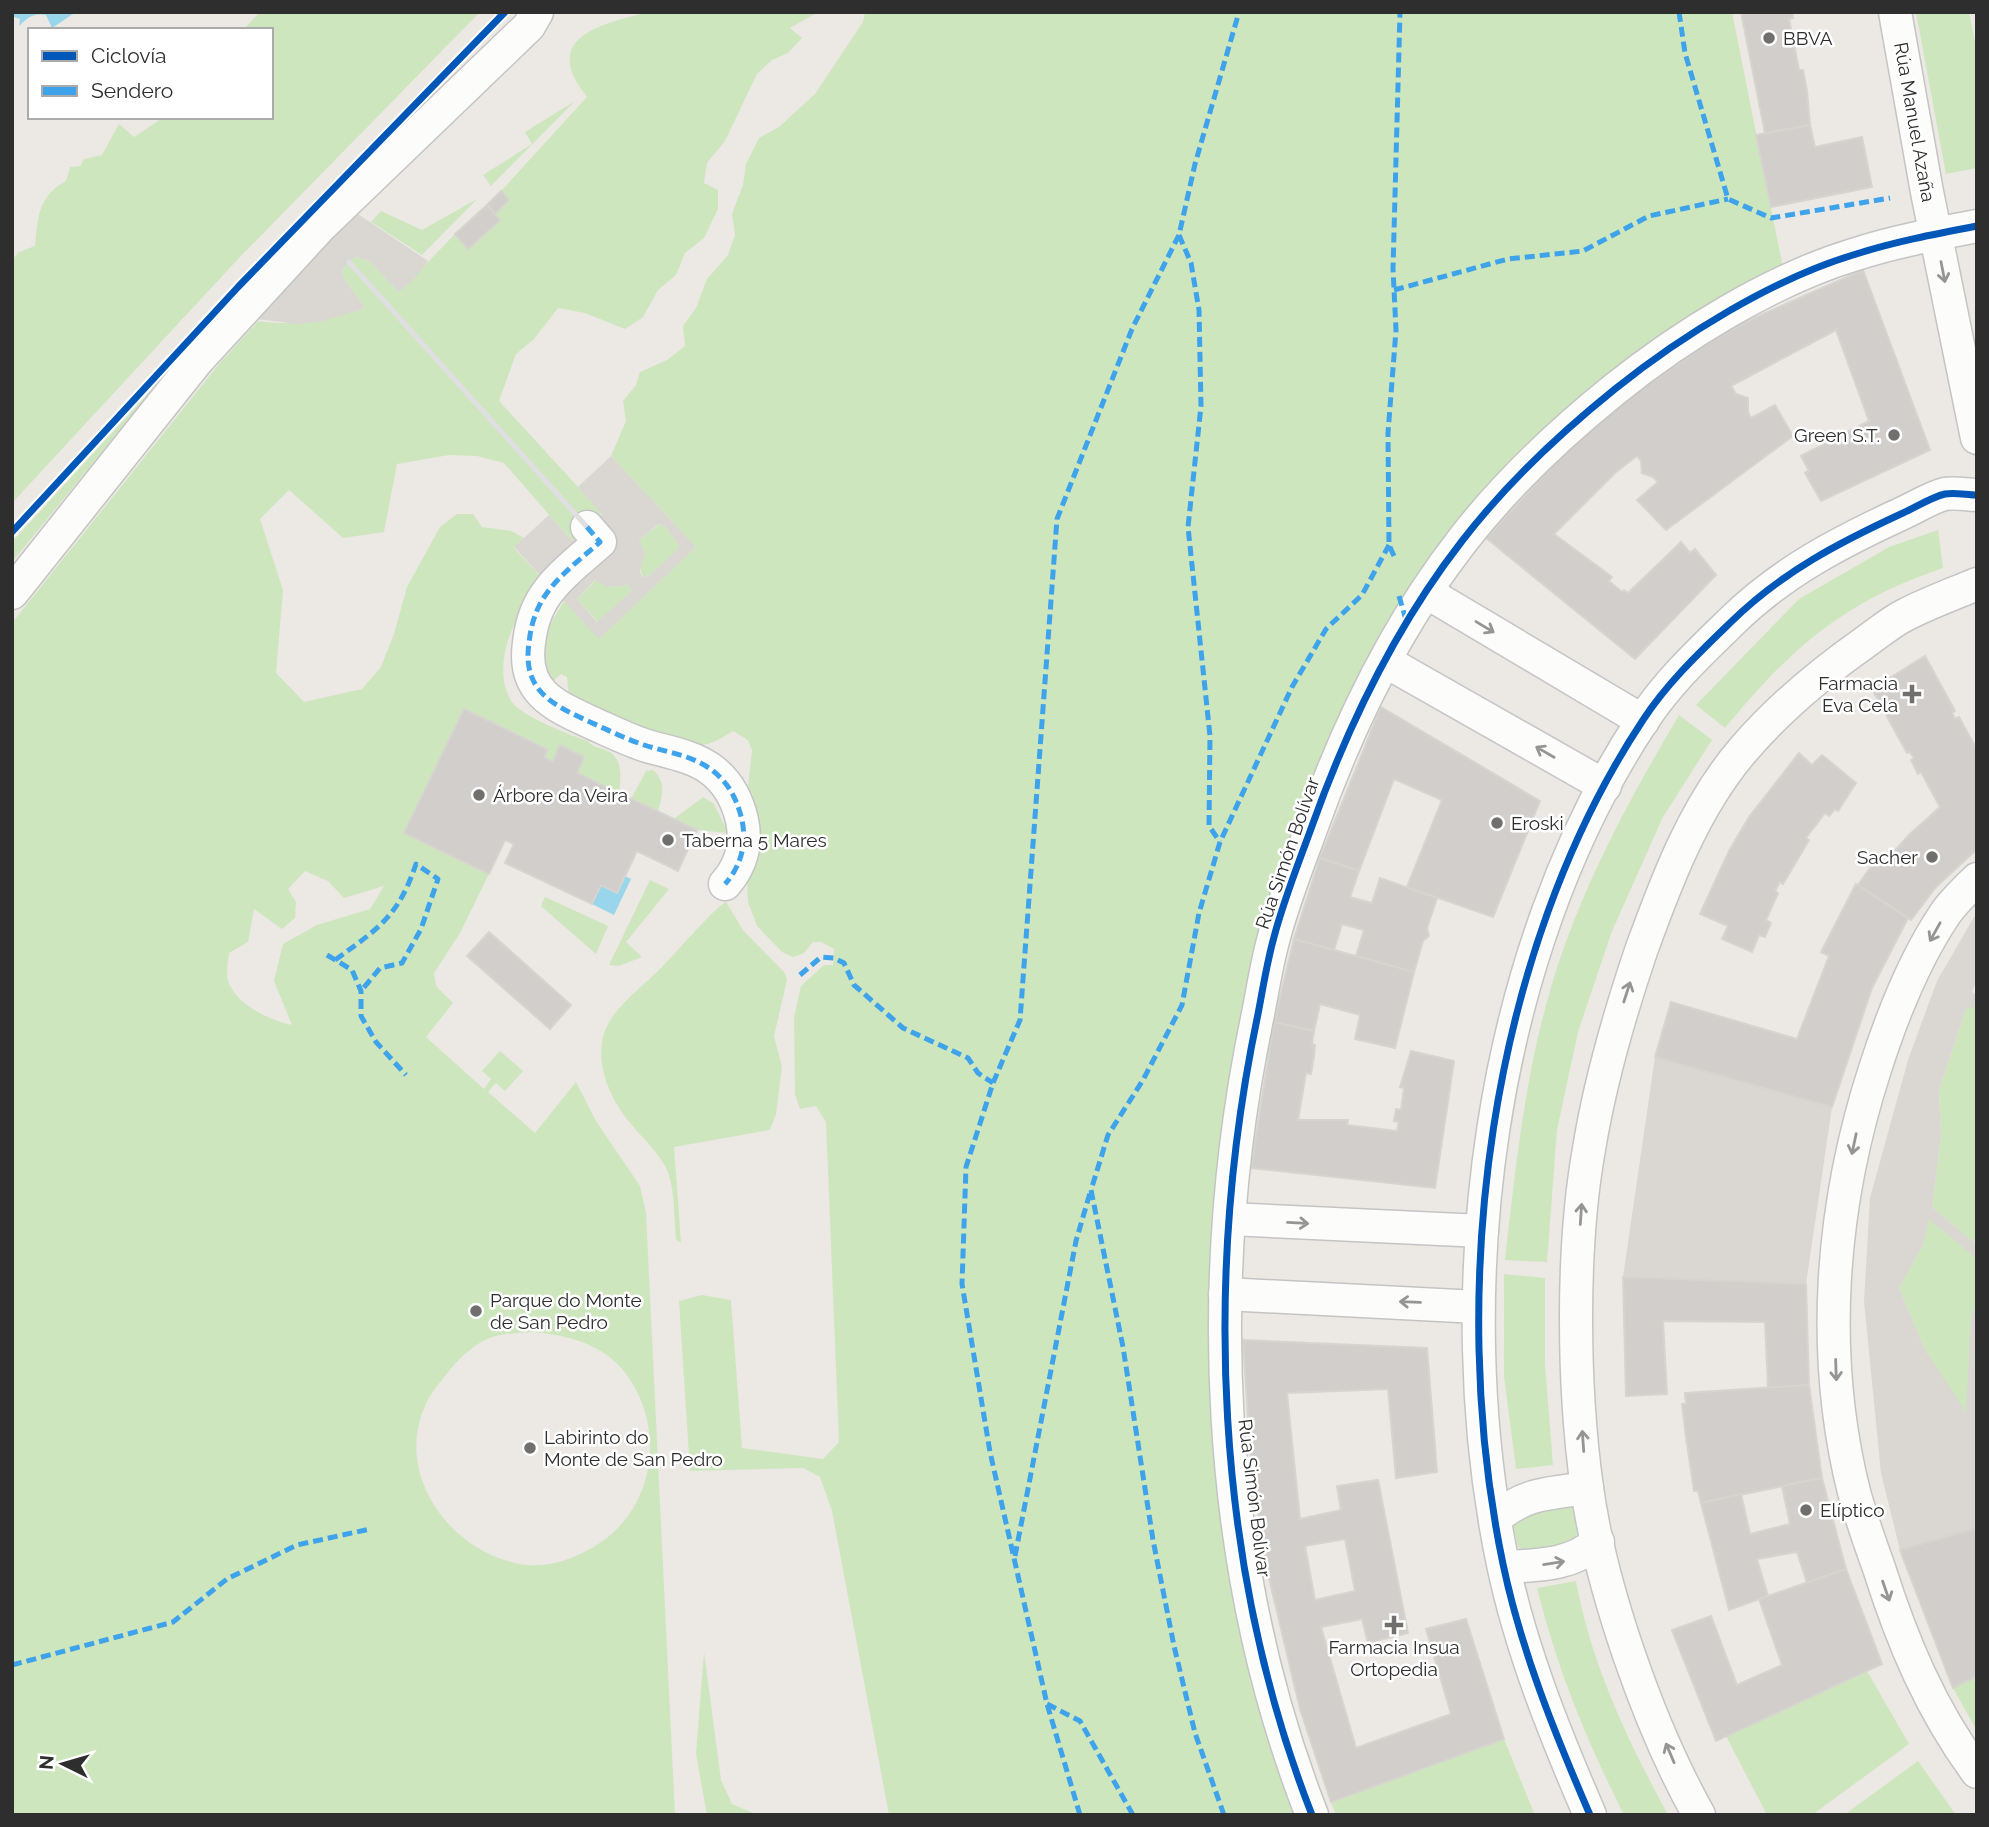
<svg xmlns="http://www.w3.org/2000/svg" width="1989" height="1827" font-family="Raleway,sans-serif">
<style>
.green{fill:#cee6be;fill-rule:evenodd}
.plaza{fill:#dad6d2;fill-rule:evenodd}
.water{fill:#99d6ec}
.building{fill:#d1cecb;stroke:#d7d4d0;stroke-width:2;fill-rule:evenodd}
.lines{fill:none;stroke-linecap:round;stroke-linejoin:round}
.minor-casing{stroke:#c5c4c5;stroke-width:35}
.minor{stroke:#fcfcfb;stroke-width:32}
.rail{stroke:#dfdfe1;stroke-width:5}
.quiet{stroke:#3ea3eb;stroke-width:5;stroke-dasharray:10 5;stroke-linecap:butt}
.cycleway-casing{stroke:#fff;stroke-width:11}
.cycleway{stroke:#0057b8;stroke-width:7}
.oneway{stroke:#959594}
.poi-dot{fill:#706f6e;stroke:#fff;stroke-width:2.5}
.labels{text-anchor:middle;stroke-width:5;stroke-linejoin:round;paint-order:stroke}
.poi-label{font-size:19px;fill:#2e2e2e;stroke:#fff;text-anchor:start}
.street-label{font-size:19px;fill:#2e2e2e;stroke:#fff}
</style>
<rect width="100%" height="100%" fill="#ece8e4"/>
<!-- green -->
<g class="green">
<path d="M 260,12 L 480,12 L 238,259 L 12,503 L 12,260 L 19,252 L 35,246 C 38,217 38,196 66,181 L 70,167 L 80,166 L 84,159 L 102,155 L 119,124 L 134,137 L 164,117 L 271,117 L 271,30 L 243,30 Z"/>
<path d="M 649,12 L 818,12 L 790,28 L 802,38 L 788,53 L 772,60 L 757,74 L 725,141 L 707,163 L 704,183 L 718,190 L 718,209 L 704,238 L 685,253 L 676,275 L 658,290 L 643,317 L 625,329 L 585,313 L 558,308 L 534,339 L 516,354 L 499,401 L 602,513 L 572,541 L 504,463 L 477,456 L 449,455 L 397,464 L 384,532 L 343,538 L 289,490 L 260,519 L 283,590 L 276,673 L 304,702 L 362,689 L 381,667 L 394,634 L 407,587 L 440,527 L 457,514 L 473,514 L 482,527 L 511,531 L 524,538 L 514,548 L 543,579 C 518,608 488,664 512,702 C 521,716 572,736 588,741 C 593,747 596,747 603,749 C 624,756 621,775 619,793 L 577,773 L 584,757 L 560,746 L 553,762 L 544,757 L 548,749 L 464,709 L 404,833 L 489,874 L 460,933 L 434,973 L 436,986 L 453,1003 L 426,1037 L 484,1089 L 491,1079 L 482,1071 L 500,1051 L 523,1071 L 505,1091 L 496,1083 L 488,1092 L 535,1133 L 576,1082 L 596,1121 L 640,1186 L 646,1213 L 675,1815 L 12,1815 L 12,623 L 219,364 L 258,321 C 297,327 328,319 365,308 L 342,276 L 343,268 L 355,257 L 368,260 L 399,292 L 455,234 L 500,220 L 495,214 L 509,200 L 501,191 L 587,97 C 539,37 601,24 649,12 ZM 305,871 L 328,881 L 344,898 L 384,886 L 370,909 L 317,925 L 283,944 L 274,981 L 292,1025 C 270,1020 236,1005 228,981 C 226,974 228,961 229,953 L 248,942 L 254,909 L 282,929 L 295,918 L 296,902 L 288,889 ZM 531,1332 C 564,1334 600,1343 622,1369 C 670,1426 655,1516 588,1550 C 570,1560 548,1567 527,1565 C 455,1557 393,1478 425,1406 C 430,1394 440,1382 449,1371 C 461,1356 479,1339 500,1335 C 510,1333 521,1333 531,1332 Z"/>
<path d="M 865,12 L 1732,12 L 1783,268 L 1492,486 L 1279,880 L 1235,1044 L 1215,1191 L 1208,1333 L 1217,1470 L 1228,1575 L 1253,1678 L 1297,1815 L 889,1815 L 832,1511 L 820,1477 L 803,1468 L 690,1471 L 679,1301 L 702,1295 L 731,1300 L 742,1448 L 823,1459 L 839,1442 L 826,1122 L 816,1106 L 800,1109 L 795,1094 L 794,1018 L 801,986 L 824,965 L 833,965 L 834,949 L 821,942 L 813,942 L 804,953 L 793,957 L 782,952 L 757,926 L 748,902 L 747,883 L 759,845 L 758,821 L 748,787 L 752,750 L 748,740 L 733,731 C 725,736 717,741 708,744 C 675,753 599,714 569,698 L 567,677 L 561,674 L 549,685 L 543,680 L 543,636 L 564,601 L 599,638 L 696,547 L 611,456 L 626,421 L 623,401 L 636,385 L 640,372 L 667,360 L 685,346 L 683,326 L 696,308 L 707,279 L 728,255 L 735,235 L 732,214 L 743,185 L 746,164 L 759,138 L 779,127 L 815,94 L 863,22 Z"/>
<polygon points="1916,12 1969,12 1977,52 1977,168 1946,174"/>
<polygon points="575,101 491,186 483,175 532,144 525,132"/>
<polygon points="477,199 422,255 371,222 381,211 422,230"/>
<polygon points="164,376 12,562 12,542"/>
<path d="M 660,524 L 665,526 L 681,547 L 650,575 L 643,577 C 637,567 647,558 639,540 Z"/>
<path d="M 1938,530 L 1943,568 C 1843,602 1791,648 1725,728 L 1696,705 L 1799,599 L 1889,547 Z"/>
<polygon points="596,580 607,587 629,585 632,591 598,622 577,599"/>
<path d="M 1679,715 L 1712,740 L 1663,817 L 1612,931 L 1578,1032 L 1557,1130 L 1547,1262 L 1505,1260 C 1515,1172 1524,1083 1548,998 C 1576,897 1626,805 1679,715 Z"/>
<path d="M 653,770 C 667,782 662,796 658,812 L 631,799 L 646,771 Z"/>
<polygon points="703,797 714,804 728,833 697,830 674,819"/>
<polygon points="650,880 669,889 626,942 642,957 619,966 609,965"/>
<polygon points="545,897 608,926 596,954 541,906"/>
<path d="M 726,902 L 743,930 L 784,972 L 787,980 L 774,1036 L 782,1067 L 776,1114 L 770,1130 L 674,1147 L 681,1243 L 676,1239 C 674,1219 675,1194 669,1175 C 663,1156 643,1139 631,1124 C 607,1096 588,1050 613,1016 C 626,998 646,983 662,967 C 674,955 716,906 726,902 Z"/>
<polygon points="1973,1005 1977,1006 1977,1245 1932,1207 1941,1136 1939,1090 1966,1009"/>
<polygon points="1929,1218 1977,1259 1977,1299 1971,1319 1967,1414 1925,1350 1899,1288 1923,1245"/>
<polygon points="1504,1274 1545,1278 1545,1365 1553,1465 1516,1469 1504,1376"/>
<polygon points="1559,1502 1572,1508 1578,1531 1574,1543 1529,1553 1518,1547 1513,1525 1519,1513"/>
<path d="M 1576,1581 C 1591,1664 1628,1741 1668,1815 L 1624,1815 C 1586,1739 1558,1671 1537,1588 Z"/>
<polygon points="704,1652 721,1780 732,1804 758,1815 707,1815 696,1754"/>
<polygon points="1867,1671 1909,1744 1812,1815 1767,1815 1726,1736"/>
<polygon points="1977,1676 1977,1731 1953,1688"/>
<polygon points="1504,1739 1534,1813 1530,1815 1336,1815 1331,1802"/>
<polygon points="1918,1761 1956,1815 1844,1815"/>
</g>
<!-- plaza -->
<g class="plaza">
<polygon points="343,204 428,261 413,280 399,292 368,260 355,257 343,268 342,276 365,308 323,321 298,324 238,317"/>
<path d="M 611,456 L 696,547 L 599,639 L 514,547 L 549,515 L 572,541 L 602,514 L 578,487 ZM 659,524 L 665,526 L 680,547 L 650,575 L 642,577 L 640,571 L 645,552 L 639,540 ZM 595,580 L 607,587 L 629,585 L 632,591 L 597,622 L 577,599 Z"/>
<polygon points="1977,912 1977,979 1972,992 1977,995 1977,1006 1966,1009 1939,1090 1941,1136 1932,1207 1977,1245 1977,1259 1929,1219 1923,1245 1899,1288 1925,1350 1966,1412 1971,1319 1977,1299 1977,1528 1900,1550 1881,1473 1864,1301 1870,1198 1908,1060 1937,981"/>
<polygon points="1655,1057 1832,1107 1806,1284 1623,1277"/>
</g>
<!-- water -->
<g class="water">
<path d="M 13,12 L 76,12 L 52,28 L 46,15 C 34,12 27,18 19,26 L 20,19 L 12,16 Z"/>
<polygon points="625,876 631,879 614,915 592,904 601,885 617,893"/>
</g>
<!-- building -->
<g class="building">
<polygon points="1741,12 1792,12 1793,18 1789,19 1799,70 1803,70 1807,91 1810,125 1765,133"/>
<polygon points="1810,125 1815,147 1862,137 1872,187 1771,207 1756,135"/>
<polygon points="501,191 509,200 495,214 487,205"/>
<polygon points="487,205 500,220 468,249 455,234"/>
<polygon points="1863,270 1930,450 1821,501 1805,473 1809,471 1801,456 1869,421 1836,330 1731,386 1736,394 1748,398 1748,412 1751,418 1775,405 1793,436 1666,530 1637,500 1658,482 1653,477 1642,473 1641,461 1637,456 1616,472 1554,534 1612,577 1609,581 1622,592 1624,590 1628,593 1681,542 1690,553 1695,549 1716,575 1635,659 1486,538 1568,449 1633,395 1712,341 1754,318"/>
<polygon points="1925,656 1955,711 1952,713 1955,719 1959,717 1977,750 1977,849 1936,887 1911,920 1858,885 1875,861 1882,865 1909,835 1940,807 1921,772 1918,774 1911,760 1914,758 1910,752 1907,753 1872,689"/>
<polygon points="1381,707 1540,801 1493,917 1407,887 1442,800 1394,779 1359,871 1320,858"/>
<polygon points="464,709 548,750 544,757 553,762 560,745 584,757 577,773 697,830 678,871 637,851 617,893 601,885 592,904 505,863 514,844 505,840 489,874 404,833"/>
<polygon points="1799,753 1812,765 1822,755 1856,783 1838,811 1835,809 1829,816 1825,813 1806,838 1809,840 1783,884 1780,882 1775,891 1778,893 1766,920 1771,923 1765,937 1759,935 1752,952 1722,939 1728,926 1700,914 1729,851 1749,817"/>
<polygon points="1320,858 1359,871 1350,897 1372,903 1380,878 1437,898 1427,928 1429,936 1423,941 1414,972 1356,956 1364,930 1342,924 1334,950 1294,939"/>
<polygon points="1856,884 1908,918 1872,988 1832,1107 1655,1057 1671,1002 1797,1039 1829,956 1821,952"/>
<polygon points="489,932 571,1005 550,1029 467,956"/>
<polygon points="1294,939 1414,972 1395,1048 1355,1039 1360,1015 1320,1004 1314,1031 1274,1022"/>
<polygon points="1274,1022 1314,1031 1312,1044 1315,1045 1314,1056 1311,1074 1306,1073 1298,1120 1348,1120 1347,1125 1397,1131 1399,1122 1394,1121 1396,1109 1401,1110 1404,1088 1400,1087 1411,1051 1454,1061 1435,1188 1251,1168"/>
<polygon points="1623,1277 1806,1284 1809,1385 1768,1388 1765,1322 1663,1321 1667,1394 1626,1396"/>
<path d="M 1243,1340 L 1427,1348 L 1437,1472 L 1396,1478 L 1388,1389 L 1287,1393 L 1300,1519 L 1341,1510 L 1337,1486 L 1378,1480 L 1408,1633 L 1368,1643 L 1362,1619 L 1321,1627 L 1356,1748 L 1451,1714 L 1426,1629 L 1466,1619 L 1504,1739 L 1331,1802 L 1300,1709 L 1264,1557 L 1250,1448 ZM 1345,1539 L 1355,1591 L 1315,1600 L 1305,1546 Z"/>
<polygon points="1809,1385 1822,1478 1701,1503 1698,1491 1694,1491 1686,1437 1682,1404 1686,1404 1685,1393"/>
<polygon points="1822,1478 1846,1569 1807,1583 1797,1552 1757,1559 1768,1596 1729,1610 1701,1503 1741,1494 1750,1534 1790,1524 1782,1486"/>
<polygon points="1977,1528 1977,1676 1953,1688 1900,1550"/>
<polygon points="1846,1569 1882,1664 1716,1741 1672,1630 1711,1616 1737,1685 1782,1665 1759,1599"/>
</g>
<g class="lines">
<!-- minor casing -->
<g class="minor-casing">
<g id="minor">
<polyline points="1895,12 1927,192 1977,438"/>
<path d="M 587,527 L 600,542 C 583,557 563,572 550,589 C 537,605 531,623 529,643 C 522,691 553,705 590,722 C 608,730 626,739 644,745 C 666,752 690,755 709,768 C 728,781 737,799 742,820 C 747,844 741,866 725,884"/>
<polyline points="1426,592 1643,721"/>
<polyline points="12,593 196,362 320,227 529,26 537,12"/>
<polyline points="1385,661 1605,786"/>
<path d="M 1977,879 C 1966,890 1953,902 1945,914 C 1914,960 1892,1016 1875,1069 C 1831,1205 1819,1352 1854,1492 C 1861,1518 1870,1543 1879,1568 C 1902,1641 1931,1710 1977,1772"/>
<polyline points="1230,1219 1482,1231"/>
<polyline points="1225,1294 1478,1307"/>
<path d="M 1495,1519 C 1523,1493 1551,1493 1587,1488"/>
<path d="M 1504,1567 C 1539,1565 1570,1566 1598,1542"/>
<path d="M 1312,1815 C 1214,1565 1203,1275 1258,1014 C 1263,988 1267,962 1274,937 C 1284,899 1299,862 1312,826 C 1348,725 1396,626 1462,541 C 1506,484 1559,434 1615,389 C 1681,336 1771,280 1853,255 C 1893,242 1935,234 1977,226"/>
<path d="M 1590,1815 C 1555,1734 1521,1650 1503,1564 C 1446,1292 1488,954 1643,720 C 1668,682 1700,652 1732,621 C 1782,572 1840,542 1903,513 C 1916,507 1932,497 1945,494 C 1955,492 1967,495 1977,495"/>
<path d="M 1699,1815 C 1649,1726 1601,1589 1587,1488 C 1573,1387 1571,1250 1589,1149 C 1600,1081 1619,1016 1641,951 C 1666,882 1694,807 1743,750 C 1779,708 1820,674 1864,643 C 1878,633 1891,622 1905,615 C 1928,603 1953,594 1977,584"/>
</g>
</g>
<!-- minor -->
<use href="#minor" class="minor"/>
<!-- rail -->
<polyline class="rail" points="349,262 587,527"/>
<!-- quiet -->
<g class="quiet">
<polyline points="1679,12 1685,53 1728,199 1771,218 1890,198"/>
<polyline points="1179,235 1191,263 1199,310 1201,406 1188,527 1210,736 1209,826 1220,842"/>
<polyline points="1394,290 1508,259 1583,251 1649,216 1728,199"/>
<path d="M 587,527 L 600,542 C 583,557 563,572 550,589 C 537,605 531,623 529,643 C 522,691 553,705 590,722 C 608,730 626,739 644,745 C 666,752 690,755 709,768 C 728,781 737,799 742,820 C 747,844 741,866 725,884"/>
<polyline points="1394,556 1389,545 1388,433 1396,330 1393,269 1400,12"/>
<polyline points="1399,596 1407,623"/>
<polyline points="327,955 352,970 361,991 361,1016 376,1042 406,1075"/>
<path d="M 335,960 C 379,928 398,917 416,864 L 438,879 L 421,929 L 402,963 L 380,968 L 361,991"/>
<polyline points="800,975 821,957 834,958 844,963 854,985 903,1028 968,1058 978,1073 993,1083"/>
<polyline points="1015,1556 1076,1241 1090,1193"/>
<polyline points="12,1665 173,1622 227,1579 297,1545 370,1529"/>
<polyline points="1047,1704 1080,1721 1133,1815"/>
<polyline points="1080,1815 1047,1704 990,1452 962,1284 966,1167 993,1083 1020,1020 1057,519 1132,329 1179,235 1195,164 1239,12"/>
<polyline points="1224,1815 1195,1733 1174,1646 1153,1540 1123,1347 1091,1190 1108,1135 1143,1080 1182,1005 1199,913 1220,842 1292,687 1326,629 1362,595 1389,545"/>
</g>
<!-- cycleway casing -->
<g class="cycleway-casing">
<g id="cycleway">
<polyline points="12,532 238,287 505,12"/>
<path d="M 1312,1815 C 1214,1565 1203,1275 1258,1014 C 1263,988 1267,962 1274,937 C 1284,899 1299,862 1312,826 C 1348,725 1396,626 1462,541 C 1506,484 1559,434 1615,389 C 1681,336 1771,280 1853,255 C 1893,242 1935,234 1977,226"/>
<path d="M 1590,1815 C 1555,1734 1521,1650 1503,1564 C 1446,1292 1488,954 1643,720 C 1668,682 1700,652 1732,621 C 1782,572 1840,542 1903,513 C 1916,507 1932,497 1945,494 C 1955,492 1967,495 1977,495"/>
</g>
</g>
<!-- cycleway -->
<use href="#cycleway" class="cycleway"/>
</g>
<!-- one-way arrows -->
<defs><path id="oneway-shaft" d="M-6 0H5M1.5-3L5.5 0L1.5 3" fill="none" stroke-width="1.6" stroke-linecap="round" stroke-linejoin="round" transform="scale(1.75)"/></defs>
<g class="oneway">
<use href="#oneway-shaft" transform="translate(1943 272) rotate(79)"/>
<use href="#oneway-shaft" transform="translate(1485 627) rotate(31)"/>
<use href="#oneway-shaft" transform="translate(1545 752) rotate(-150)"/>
<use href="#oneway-shaft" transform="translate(1935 932) rotate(119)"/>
<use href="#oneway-shaft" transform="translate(1627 992) rotate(-72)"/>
<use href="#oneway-shaft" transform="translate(1854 1144) rotate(102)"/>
<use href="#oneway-shaft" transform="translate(1581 1214) rotate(-86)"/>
<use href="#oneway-shaft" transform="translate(1298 1223) rotate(3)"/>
<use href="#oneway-shaft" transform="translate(1410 1302) rotate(-178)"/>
<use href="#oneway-shaft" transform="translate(1836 1370) rotate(88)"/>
<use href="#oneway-shaft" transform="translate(1583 1441) rotate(-94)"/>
<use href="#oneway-shaft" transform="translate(1554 1563) rotate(-9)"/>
<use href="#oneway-shaft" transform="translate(1886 1591) rotate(71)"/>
<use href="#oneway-shaft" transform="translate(1670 1753) rotate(-113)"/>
</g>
<!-- markers -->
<g class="poi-dot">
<circle cx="1769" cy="38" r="7"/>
<circle cx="1894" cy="435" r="7"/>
<path d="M1908.5 683.5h7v7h7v7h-7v7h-7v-7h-7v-7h7z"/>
<circle cx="479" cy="795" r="7"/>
<circle cx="1497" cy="823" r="7"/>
<circle cx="668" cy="840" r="7"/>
<circle cx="1932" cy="857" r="7"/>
<circle cx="476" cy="1311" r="7"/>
<circle cx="530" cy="1448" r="7"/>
<circle cx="1806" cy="1510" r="7"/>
<path d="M1390.5 1614.5h7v7h7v7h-7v7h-7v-7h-7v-7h7z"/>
</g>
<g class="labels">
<!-- poi labels -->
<g class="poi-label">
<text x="1783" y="45">BBVA</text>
<text x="1880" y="442" text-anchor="end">Green S.T.</text>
<text x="1898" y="690" text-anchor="end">Farmacia<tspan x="1898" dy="22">Eva Cela</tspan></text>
<text x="493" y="802">Árbore da Veira</text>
<text x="1511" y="830">Eroski</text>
<text x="682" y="847">Taberna 5 Mares</text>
<text x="1918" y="864" text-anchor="end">Sacher</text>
<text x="490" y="1307">Parque do Monte<tspan x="490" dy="22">de San Pedro</tspan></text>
<text x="544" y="1444">Labirinto do<tspan x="544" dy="22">Monte de San Pedro</tspan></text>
<text x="1820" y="1517">Elíptico</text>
<text x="1394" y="1654" text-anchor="middle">Farmacia Insua<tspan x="1394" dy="22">Ortopedia</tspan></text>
</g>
<!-- street labels -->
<g class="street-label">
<text transform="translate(1915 122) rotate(80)" y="7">Rúa Manuel Azaña</text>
<text transform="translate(1287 853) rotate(-71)" y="7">Rúa Simón Bolívar</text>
<text transform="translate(1255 1498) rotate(83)" y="7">Rúa Simón Bolívar</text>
</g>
</g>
<!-- border -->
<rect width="1989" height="1827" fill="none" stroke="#2e2e2e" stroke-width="28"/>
<!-- legend -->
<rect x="28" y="28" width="245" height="91" fill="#ffffff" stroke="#ababab" stroke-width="2"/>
<rect x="42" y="51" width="35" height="10" fill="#0057b8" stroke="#ababab" stroke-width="2"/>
<text x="91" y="63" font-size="21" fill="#2e2e2e">Ciclovía</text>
<rect x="42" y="86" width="35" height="10" fill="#3ea3eb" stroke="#ababab" stroke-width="2"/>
<text x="91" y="98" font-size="21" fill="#2e2e2e">Sendero</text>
<!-- north arrow -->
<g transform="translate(63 1764) rotate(275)" stroke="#ffffff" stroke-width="5" paint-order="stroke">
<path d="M0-5L12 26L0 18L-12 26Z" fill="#2e2e2e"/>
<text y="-10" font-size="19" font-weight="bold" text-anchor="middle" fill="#2e2e2e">N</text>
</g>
</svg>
